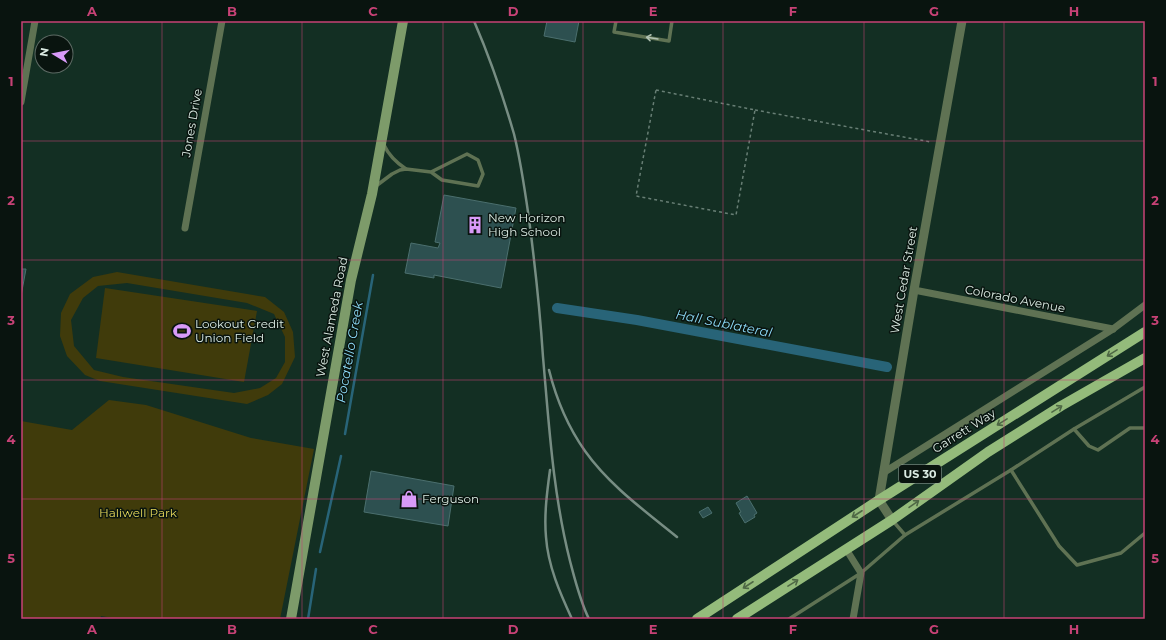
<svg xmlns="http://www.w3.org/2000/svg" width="1166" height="640" font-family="Montserrat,sans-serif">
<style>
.green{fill:#403b0b;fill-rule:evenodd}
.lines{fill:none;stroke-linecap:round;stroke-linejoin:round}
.stream{stroke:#286478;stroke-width:2.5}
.canal{stroke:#286478;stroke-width:10}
.building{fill:#2d5050;stroke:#4b6f6e}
.path{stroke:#687f75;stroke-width:1.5;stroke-dasharray:3 3;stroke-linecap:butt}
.service{stroke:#5f7253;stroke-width:3.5}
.minor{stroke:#5f7253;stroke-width:7}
.tertiary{stroke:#5f7253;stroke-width:9}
.secondary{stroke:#7d9b6a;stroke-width:10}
.primary{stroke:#94bb7b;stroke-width:10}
.rail{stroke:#778d83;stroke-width:2.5}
.oneway{stroke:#b0c1b1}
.oneway2{stroke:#4e6845}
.grid{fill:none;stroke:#c74276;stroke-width:1;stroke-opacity:0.55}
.labels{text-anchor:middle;stroke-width:3;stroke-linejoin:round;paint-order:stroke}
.shield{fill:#09140f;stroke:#9caaa3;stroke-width:1}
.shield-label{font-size:11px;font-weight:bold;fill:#dbebe3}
.street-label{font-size:12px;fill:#dbebe3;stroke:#09140f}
.poi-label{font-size:12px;fill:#dbebe3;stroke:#09140f;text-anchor:start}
.park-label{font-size:12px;fill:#e3d65a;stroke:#09140f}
.water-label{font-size:13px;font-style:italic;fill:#8cdaf7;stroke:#09140f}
.neatline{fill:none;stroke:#c74276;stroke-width:1.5}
.grid-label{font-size:13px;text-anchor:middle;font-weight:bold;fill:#c74276}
</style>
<rect width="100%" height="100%" fill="#132f23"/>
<!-- green -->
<g class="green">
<path d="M 117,272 L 265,297 L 284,312 L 293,332 L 295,357 L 282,384 L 268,395 L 247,404 L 100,381 L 85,375 L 67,356 L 60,336 L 61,313 L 70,294 L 93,277 ZM 127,283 L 247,303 L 274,314 L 285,337 L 285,362 L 276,378 L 260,388 L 234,393 L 123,377 L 94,370 L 74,346 L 71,320 L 83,298 L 98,286 Z"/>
<polygon points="105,288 257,311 244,382 96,358"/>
<polygon points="109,400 146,405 251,438 314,449 280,619 118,619 101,616 100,619 21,619 21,421 72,430"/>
</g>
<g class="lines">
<!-- stream -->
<g class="stream">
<polyline points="345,434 373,275"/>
<polyline points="320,552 341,456"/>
<polyline points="308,619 316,569"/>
</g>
<!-- canal -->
<polyline class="canal" points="557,308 637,320 887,367"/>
</g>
<!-- building -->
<g class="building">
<polygon points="547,21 579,21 575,42 544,36"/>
<polygon points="444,195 516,208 501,288 434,275 434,278 405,273 411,243 438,248 440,243 435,242"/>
<polygon points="21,269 26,269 21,296"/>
<polygon points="371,471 454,486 448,526 364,512"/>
<polygon points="747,496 757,513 754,515 755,517 745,523 739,513 741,512 736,503"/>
<polygon points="708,507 712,513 703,518 699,512"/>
</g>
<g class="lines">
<!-- path -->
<g class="path">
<polygon points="656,90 755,110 736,215 636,196"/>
<polyline points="755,110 931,142"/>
</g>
<!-- service -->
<g class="service">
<polyline points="616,21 614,32 669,41 672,21"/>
<path d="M 384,145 C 389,156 397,163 406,169"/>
<polyline points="376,186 392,174 400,170 406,169 431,172 442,180 478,186 483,174 478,160 467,154 431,172"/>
<polyline points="1074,429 1089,446 1098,450 1130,428 1145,428"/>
<polyline points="1011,470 1059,546 1077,565 1121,553 1145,533"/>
<polyline points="893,521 905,535"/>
<polyline points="789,619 861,573 905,535 1011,470 1074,429 1145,387"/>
</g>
<!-- minor -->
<g class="minor">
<polyline points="21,102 35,21"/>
<polyline points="185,228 222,21"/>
<polyline points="914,290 1113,329"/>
<polyline points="883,473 1113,329 1145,305"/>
<polyline points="846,549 861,573 853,619"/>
</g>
<!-- tertiary -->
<polyline class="tertiary" points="892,520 879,500 914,290 962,21"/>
<!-- secondary -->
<polyline class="secondary" points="291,619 351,280 372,194 403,21"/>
<!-- primary -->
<g class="primary">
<polyline points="697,619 879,500 1145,332"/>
<polyline points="737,619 892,520 988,452 1061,406 1145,358"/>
</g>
<!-- rail -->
<g class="rail">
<path d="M 474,21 C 490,58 503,96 514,134 C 521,162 525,191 529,219 C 535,265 540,311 543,357 C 549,425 553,494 570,561 C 575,580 580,601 589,619"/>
<path d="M 549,370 C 556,398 568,427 585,451 C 609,485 645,511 677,537"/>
<path d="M 550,470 C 547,492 544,515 546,537 C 548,566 560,593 572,619"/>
</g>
</g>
<!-- one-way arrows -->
<defs><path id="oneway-shaft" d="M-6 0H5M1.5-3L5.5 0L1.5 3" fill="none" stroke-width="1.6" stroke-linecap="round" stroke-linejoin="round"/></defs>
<use class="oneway" href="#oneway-shaft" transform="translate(652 38) rotate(-171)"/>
<g class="oneway2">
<use href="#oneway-shaft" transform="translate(1112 353) rotate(148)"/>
<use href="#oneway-shaft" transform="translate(1057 409) rotate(-32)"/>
<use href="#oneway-shaft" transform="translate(1002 422) rotate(148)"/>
<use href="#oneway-shaft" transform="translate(914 504) rotate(-35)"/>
<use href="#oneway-shaft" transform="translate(857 514) rotate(147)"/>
<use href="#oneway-shaft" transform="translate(793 583) rotate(-32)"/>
<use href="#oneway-shaft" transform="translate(748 585) rotate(147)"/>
</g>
<!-- grid -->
<path class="grid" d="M 162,21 L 162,619M 302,21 L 302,619M 443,21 L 443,619M 583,21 L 583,619M 723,21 L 723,619M 864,21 L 864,619M 1004,21 L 1004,619M 21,141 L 1145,141M 21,260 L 1145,260M 21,380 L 1145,380M 21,499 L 1145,499"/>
<!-- icons -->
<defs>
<g id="building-bare" transform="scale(1.38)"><path d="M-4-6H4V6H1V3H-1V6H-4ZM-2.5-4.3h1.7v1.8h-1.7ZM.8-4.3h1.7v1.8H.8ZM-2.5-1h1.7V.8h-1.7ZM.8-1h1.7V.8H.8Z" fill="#d89af8" stroke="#09140f" stroke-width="2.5" paint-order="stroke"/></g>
<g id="stadium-bare" transform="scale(1.38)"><path d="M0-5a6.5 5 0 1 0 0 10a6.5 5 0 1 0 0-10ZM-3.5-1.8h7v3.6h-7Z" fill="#d89af8" stroke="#09140f" stroke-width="2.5" paint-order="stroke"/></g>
<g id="shop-bare" transform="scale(1.38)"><path d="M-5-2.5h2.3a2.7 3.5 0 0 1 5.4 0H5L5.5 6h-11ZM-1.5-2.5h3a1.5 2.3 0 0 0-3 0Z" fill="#d89af8" stroke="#09140f" stroke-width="2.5" paint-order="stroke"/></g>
</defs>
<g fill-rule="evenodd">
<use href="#building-bare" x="475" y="225"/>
<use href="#stadium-bare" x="182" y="331"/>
<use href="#shop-bare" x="409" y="499"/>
</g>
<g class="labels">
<!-- shield labels -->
<rect class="shield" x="899" y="465" width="42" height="18" rx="3"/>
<g class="shield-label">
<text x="920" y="478">US 30</text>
</g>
<!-- street labels -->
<g class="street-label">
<text transform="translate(192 123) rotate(-80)" y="4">Jones Drive</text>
<text transform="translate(904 280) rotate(-80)" y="4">West Cedar Street</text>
<text transform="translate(1015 299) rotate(11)" y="4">Colorado Avenue</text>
<text transform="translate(332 317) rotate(-79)" y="4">West Alameda Road</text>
<text transform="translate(964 431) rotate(-32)" y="4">Garrett Way</text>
</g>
<!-- poi labels -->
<g class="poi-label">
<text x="488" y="222">New Horizon<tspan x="488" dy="14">High School</tspan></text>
<text x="195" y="328">Lookout Credit<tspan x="195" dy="14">Union Field</tspan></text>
<text x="422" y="503">Ferguson</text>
</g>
<!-- park labels -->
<g class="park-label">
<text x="138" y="517">Haliwell Park</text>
</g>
<!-- water labels -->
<g class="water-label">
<text transform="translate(724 323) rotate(11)" y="5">Hall Sublateral</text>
<text transform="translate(349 352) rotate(-80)" y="5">Pocatello Creek</text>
</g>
</g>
<!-- border -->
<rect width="1166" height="640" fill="none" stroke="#09140f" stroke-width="44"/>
<!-- north arrow -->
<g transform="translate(54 54) rotate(280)"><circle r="19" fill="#09140f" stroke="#5d6a64"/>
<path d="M0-3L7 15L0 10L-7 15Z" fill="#d89af8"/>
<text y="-6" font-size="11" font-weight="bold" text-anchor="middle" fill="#dbebe3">N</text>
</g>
<rect x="22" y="22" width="1122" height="596" class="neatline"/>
<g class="grid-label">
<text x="92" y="16">A</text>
<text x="232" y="16">B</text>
<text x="373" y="16">C</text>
<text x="513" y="16">D</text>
<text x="653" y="16">E</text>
<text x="793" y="16">F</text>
<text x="934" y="16">G</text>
<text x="1074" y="16">H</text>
<text x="11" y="86">1</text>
<text x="1155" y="86">1</text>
<text x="11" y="205">2</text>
<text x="1155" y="205">2</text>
<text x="11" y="325">3</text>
<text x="1155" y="325">3</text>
<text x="11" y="444">4</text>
<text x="1155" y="444">4</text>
<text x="11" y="563">5</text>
<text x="1155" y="563">5</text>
<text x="92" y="634">A</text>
<text x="232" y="634">B</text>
<text x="373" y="634">C</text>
<text x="513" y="634">D</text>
<text x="653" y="634">E</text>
<text x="793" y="634">F</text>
<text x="934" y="634">G</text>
<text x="1074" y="634">H</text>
</g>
</svg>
